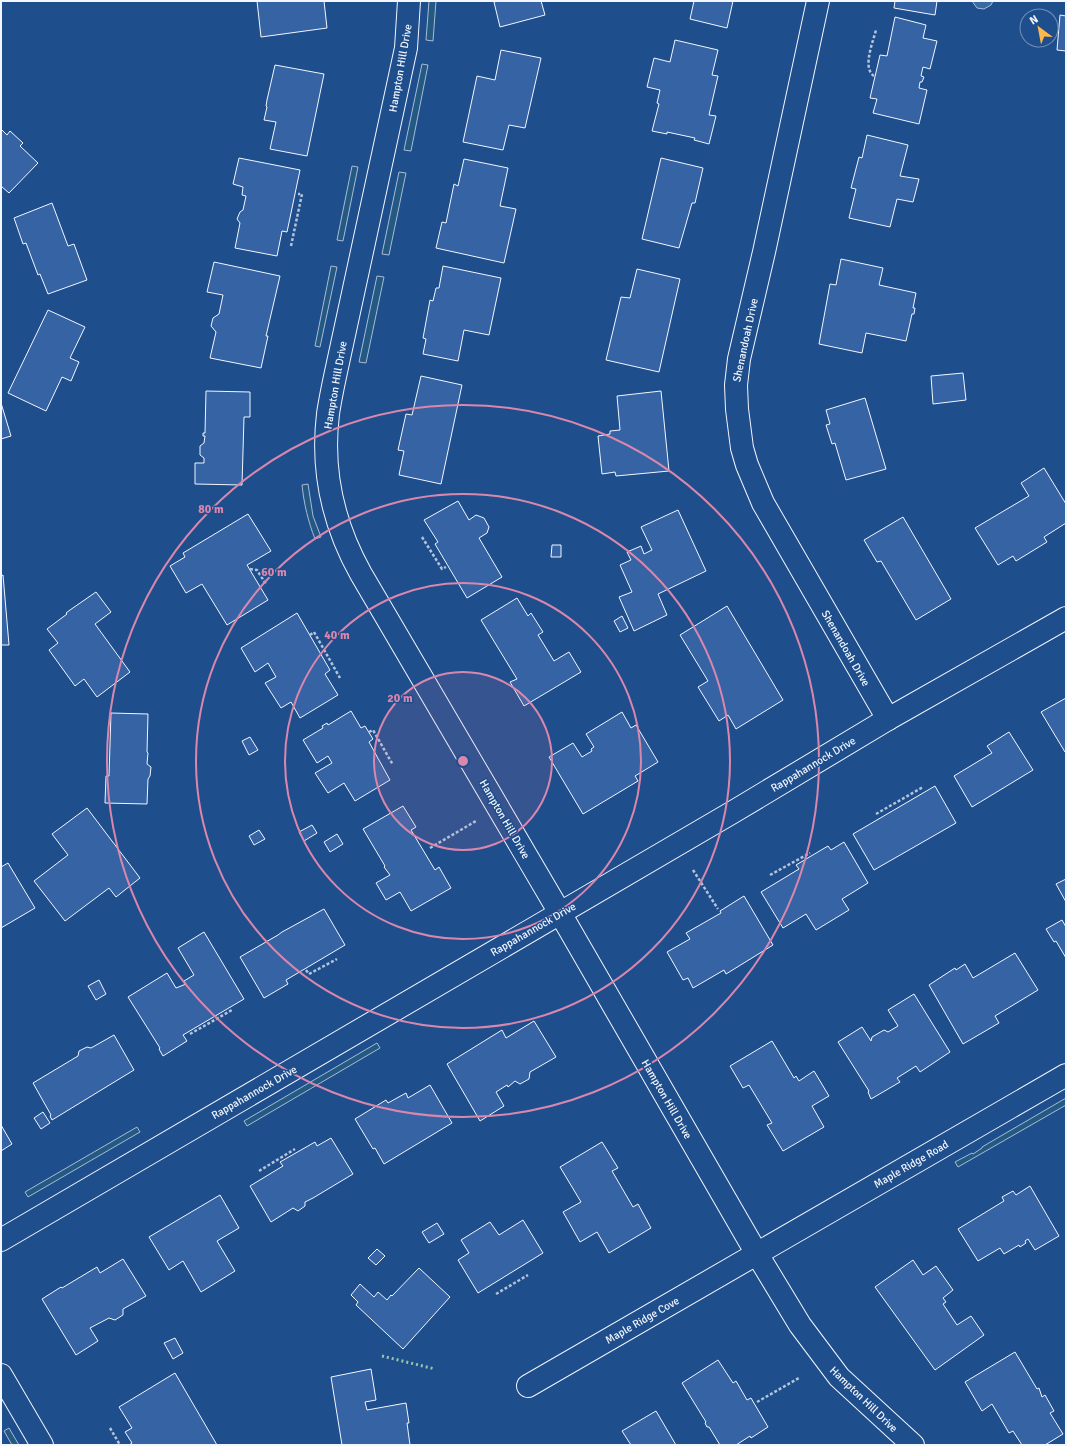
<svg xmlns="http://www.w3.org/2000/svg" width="1067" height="1446" font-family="Signika,sans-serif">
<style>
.green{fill:#245a82;stroke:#a8bbd7}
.water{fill:#3b69a3;stroke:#a8bbd7}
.building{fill:#3563a3;stroke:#f2f6ff}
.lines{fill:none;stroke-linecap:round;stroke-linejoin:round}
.street-casing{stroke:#f2f6ff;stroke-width:24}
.path{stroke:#b3c4dc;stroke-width:2.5;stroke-dasharray:3 2;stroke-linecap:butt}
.street{stroke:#1f4e8c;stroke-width:22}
.hedge{stroke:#97c8a6;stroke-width:3;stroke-dasharray:2 3;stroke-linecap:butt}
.ring{fill:none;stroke:#da87ad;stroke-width:2}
.labels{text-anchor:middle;stroke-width:3;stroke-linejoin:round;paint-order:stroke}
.street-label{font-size:11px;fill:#f2f6ff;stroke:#1f4e8c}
.centre{fill:#da87ad;stroke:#1f4e8c;stroke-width:2}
.ring-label{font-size:12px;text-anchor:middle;font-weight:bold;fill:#da87ad;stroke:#1f4e8c;stroke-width:3;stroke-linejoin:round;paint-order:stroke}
</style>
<rect width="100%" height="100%" fill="#1f4e8c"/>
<!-- green -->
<g class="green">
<polygon points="429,1 436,1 433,41 426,40"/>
<polygon points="422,64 428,65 411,151 404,150"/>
<polygon points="352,166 358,167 343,241 337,240"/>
<polygon points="399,172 406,173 389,255 382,254"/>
<polygon points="331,266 337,267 320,347 315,346"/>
<polygon points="377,276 384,277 366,363 359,362"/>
<path d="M 308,484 L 313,516 L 321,537 L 315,539 C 308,521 304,504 302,485 Z"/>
<polygon points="377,1043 380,1048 247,1126 244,1121"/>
<polygon points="1066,1098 1066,1105 958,1167 955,1162 972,1153 973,1154 982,1148 982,1147"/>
<polygon points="137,1127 140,1132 28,1197 25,1192"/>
<polygon points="9,1428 19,1445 12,1445 4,1431"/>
</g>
<!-- water -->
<polygon class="water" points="972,1 993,1 991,5 984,9 977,8"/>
<!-- building -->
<g class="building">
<polygon points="257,1 326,1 324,1 327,28 261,37"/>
<polygon points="498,1 541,1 545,15 500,27 494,2"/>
<polygon points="694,1 733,1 727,28 690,19"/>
<polygon points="895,1 937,1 935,15 894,8"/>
<polygon points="1060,15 1066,16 1066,51 1057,50"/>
<polygon points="895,17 926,25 923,38 937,41 930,69 923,67 921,76 924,77 922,82 920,82 919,88 927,90 919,124 873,113 877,99 870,98 880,55 887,56"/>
<polygon points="675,40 718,50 712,75 718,76 709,115 716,116 709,144 694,140 695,138 667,132 667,134 652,131 659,104 657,103 660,90 647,87 654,58 670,62"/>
<polygon points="501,50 541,58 525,128 509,125 503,150 463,142 477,76 495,80"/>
<polygon points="275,65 324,74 307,156 270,149 276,122 264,120 267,107 266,106 267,100"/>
<polygon points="1,129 7,135 10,131 23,143 20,146 38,163 9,193 1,186"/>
<polygon points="867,135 908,145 900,176 919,179 913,202 897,199 890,227 849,218 856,189 851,188 859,157 862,158"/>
<polygon points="239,158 300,170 287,232 282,231 277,256 235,248 240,223 237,219 240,212 243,210 246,196 242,195 243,187 233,184"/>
<polygon points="661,158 703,168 695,203 692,203 679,248 642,239"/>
<polygon points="464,159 508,168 500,206 516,209 504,263 436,248 442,222 446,223 454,184 458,186"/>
<polygon points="52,203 68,246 74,244 87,280 48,294 40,274 38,275 26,243 23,244 14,218"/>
<polygon points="841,259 883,268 879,285 916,293 913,308 915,308 914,314 912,314 906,341 866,333 862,353 819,344 830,284 836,285"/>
<polygon points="214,262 280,276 266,336 268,336 261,368 210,358 216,332 211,326 213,318 219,314 223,295 207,292"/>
<polygon points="443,266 501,278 489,335 464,330 458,361 423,354 426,339 423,338 430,300 433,301 436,288 439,288"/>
<polygon points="637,269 680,279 659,372 606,360 621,297 630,298"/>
<polygon points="48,310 85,327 70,358 79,362 71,381 62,377 46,411 8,393"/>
<polygon points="963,373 966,400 933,404 931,376"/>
<polygon points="421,376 462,385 441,484 399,475 404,451 398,450 406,414 412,415"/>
<polygon points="206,391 250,392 250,417 244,417 242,485 195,484 195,463 204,463 204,458 200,455 200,446 204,443 205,436 203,436 203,433 205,433"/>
<polygon points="661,391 669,471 616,476 615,472 602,474 598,436 610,434 610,431 620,430 617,396"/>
<polygon points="865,398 886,469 846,480 835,443 832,444 826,425 830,424 826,410"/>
<polygon points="1,403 11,436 1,439"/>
<polygon points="1044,468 1066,504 1066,523 1044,537 1047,542 1016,561 1013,556 998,565 975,528 1029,496 1021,483"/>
<polygon points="458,501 469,520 476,515 484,518 489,527 487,533 479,538 502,577 467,598 435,544 438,542 424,520"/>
<polygon points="678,510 706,571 658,594 667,615 634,631 619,597 632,592 620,565 631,560 627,552 641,546 644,554 652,550 641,527"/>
<polygon points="248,514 271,551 247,565 268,600 227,625 202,584 186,593 170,566 185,557 183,553"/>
<polygon points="903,517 951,599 916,620 881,561 877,562 864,540"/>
<polygon points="552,545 561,545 561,557 551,557"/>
<polygon points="3,575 9,645 1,645 1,576"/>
<polygon points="96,592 111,612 95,624 130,672 97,697 84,679 75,686 49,650 58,643 47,629 67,614 66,613 70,610"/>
<polygon points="517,598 528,616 531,613 543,632 538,635 554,661 569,652 581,672 524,706 510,682 517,679 481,620"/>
<polygon points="727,606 783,700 736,729 728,715 719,721 698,687 708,681 680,635"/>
<polygon points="297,613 330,670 325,674 338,695 300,718 291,702 281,708 265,683 276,677 268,663 255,672 241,648"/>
<polygon points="622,616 628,628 620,632 614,621"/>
<polygon points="1066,698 1066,751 1065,752 1041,712"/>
<polygon points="351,711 361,728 365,726 373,739 369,742 390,780 355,801 344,783 328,793 315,773 332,763 328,756 317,763 303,740 323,728 322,726 327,723 328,725"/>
<polygon points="622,712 631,728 636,725 658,762 635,776 638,781 583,814 549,757 573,743 582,757 592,751 591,749 594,747 586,734"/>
<polygon points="111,713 148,714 147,752 148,753 147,764 151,767 150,776 148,779 147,804 105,803 106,776 109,776"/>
<polygon points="1009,732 1033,770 972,807 954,776 992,753 987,746"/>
<polygon points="250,737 258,750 249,755 242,741"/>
<polygon points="935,786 956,823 874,870 853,834"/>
<polygon points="403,806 416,827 411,830 435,870 439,867 451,888 411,911 400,892 386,900 376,883 390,875 384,867 385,866 363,829"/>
<polygon points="87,808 140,878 116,897 109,888 65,921 34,881 68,855 52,834"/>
<polygon points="312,825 317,833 304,841 299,832"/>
<polygon points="259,830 265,839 254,845 249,836"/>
<polygon points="337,834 343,844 330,852 324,842"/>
<polygon points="844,842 868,883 842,899 849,910 816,930 806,914 783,928 761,892 799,869 796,865 828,846 831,850"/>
<polygon points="8,863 35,908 1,928 1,867"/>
<polygon points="1066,879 1066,902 1056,884"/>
<polygon points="744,896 773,945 726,974 724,970 693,988 688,978 683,980 667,952 690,939 686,933 721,913 720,911"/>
<polygon points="324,909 345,945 286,980 288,984 264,998 240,957 278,935 282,932"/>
<polygon points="1062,920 1066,927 1066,958 1056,941 1054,942 1046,929"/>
<polygon points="204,932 244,999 183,1035 187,1041 163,1056 159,1049 160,1048 128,997 167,973 176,988 186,984 184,981 194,975 178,948"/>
<polygon points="1015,953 1038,990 995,1016 999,1023 963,1044 929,985 955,968 956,970 965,964 973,978"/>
<polygon points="99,980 106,994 96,1000 88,986"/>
<polygon points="914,994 950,1052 920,1072 916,1066 897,1078 900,1082 871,1099 868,1092 869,1091 838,1042 862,1027 871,1041 872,1037 884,1030 888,1032 898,1026 888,1010"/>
<polygon points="534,1021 556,1057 530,1072 529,1079 520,1084 515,1081 508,1087 507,1085 496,1092 504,1106 480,1121 447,1064 502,1030 506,1038"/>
<polygon points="114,1035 134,1070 52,1120 50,1116 51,1115 33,1083 78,1056 79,1051 87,1047 91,1048"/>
<polygon points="772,1041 794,1078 796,1076 799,1081 814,1071 829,1096 812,1106 824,1127 783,1151 767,1125 772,1123 749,1085 743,1088 730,1066"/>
<polygon points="430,1085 452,1123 384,1164 375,1148 373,1149 355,1119 386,1100 388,1103 406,1093 408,1098"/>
<polygon points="43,1112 50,1123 41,1129 34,1118"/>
<polygon points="1,1125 12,1144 1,1151"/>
<polygon points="331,1138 353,1174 313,1198 305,1202 305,1206 298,1211 293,1208 271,1222 250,1186 283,1166 280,1162 315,1142 317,1146"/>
<polygon points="602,1142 618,1168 612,1171 633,1207 638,1204 651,1228 609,1253 597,1232 580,1242 563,1212 581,1202 560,1167"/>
<polygon points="1030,1186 1059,1236 1035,1250 1028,1239 1025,1241 1026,1243 1020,1247 1019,1245 1004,1254 1000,1248 978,1261 958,1229 1004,1201 1002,1197 1013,1191 1016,1195"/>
<polygon points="220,1195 239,1228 217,1241 235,1271 201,1292 183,1261 169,1270 149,1237"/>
<polygon points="523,1220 543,1253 478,1293 458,1260 469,1253 461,1240 490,1222 499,1235"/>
<polygon points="437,1223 444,1234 429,1243 422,1232"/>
<polygon points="377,1249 385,1256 376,1265 368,1258"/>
<polygon points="123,1259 146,1296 123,1309 123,1315 115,1320 109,1318 90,1328 98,1341 76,1355 42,1299 61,1287 62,1288 97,1267 100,1273"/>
<polygon points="913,1260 923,1275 936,1266 953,1290 943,1298 946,1302 943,1304 957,1325 971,1316 984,1335 935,1370 875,1287"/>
<polygon points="419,1268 450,1297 403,1349 356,1305 358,1302 351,1295 360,1284 374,1297 378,1292 387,1300 391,1295 392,1296"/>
<polygon points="175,1338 183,1353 173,1359 164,1343"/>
<polygon points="1015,1352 1037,1389 1039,1388 1042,1397 1045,1395 1054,1411 1050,1413 1063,1434 1045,1445 1022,1445 1013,1431 1009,1433 992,1404 982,1411 965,1382"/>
<polygon points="718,1360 733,1383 736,1381 747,1400 751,1398 768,1427 751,1438 750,1436 736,1445 720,1445 709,1427 707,1427 705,1423 706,1422 682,1383"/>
<polygon points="371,1369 376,1400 365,1402 367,1410 406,1403 409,1423 407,1423 410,1445 342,1445 331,1377"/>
<polygon points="175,1373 217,1445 129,1445 132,1443 125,1432 132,1428 119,1407"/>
<polygon points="656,1411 676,1445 631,1445 622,1431"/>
</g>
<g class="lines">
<!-- street casing -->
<g class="street-casing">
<g id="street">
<path d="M 409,1 L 406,48 L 336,372 C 333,386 330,400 328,414 C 321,472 333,524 361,574 L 560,913 L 757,1254 L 800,1325 L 839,1377 L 913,1445"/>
<polyline points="818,1 764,252 739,359 736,385 737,409 742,448 747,465 763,503 888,719"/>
<polyline points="1,1240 733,812 888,719 1066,618"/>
<polyline points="1,1375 42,1445"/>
<polyline points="528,1386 1066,1075"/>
</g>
</g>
<!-- path -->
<g class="path">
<path d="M 874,76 C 862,68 873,42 876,30"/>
<polyline points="291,246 302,194 298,194"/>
<polyline points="422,537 442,569 446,567"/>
<polyline points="250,569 257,570 266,584"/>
<polyline points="310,635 314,632 340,678"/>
<polyline points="369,732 373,730 393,765"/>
<polyline points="876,814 923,787"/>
<polyline points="430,848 476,821"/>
<polyline points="693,870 718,909"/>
<polyline points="770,875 810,853"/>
<polyline points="306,970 309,974 337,959"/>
<polyline points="190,1034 232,1010"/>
<polyline points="259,1171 295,1149"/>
<polyline points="496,1294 528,1275"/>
<polyline points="757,1402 799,1378"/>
<polyline points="110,1428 120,1445"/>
</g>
<!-- street -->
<use href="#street" class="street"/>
<!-- hedge -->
<polyline class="hedge" points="382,1356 435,1369"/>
</g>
<!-- distance rings -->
<circle cx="463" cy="761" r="89" fill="#da87ad" fill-opacity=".12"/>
<g class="ring">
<circle cx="463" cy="761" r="89"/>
<circle cx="463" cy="761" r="178"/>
<circle cx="463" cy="761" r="267"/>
<circle cx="463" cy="761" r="356"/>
</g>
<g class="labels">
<!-- street labels -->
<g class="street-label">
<text transform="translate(400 68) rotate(-80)" y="4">Hampton Hill Drive</text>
<text transform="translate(745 340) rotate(-78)" y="4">Shenandoah Drive</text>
<text transform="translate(335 385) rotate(-80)" y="4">Hampton Hill Drive</text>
<text transform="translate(846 648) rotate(60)" y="4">Shenandoah Drive</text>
<text transform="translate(813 764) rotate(-31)" y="4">Rappahannock Drive</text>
<text transform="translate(505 819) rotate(60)" y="4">Hampton Hill Drive</text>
<text transform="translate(533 929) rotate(-30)" y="4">Rappahannock Drive</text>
<text transform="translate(254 1092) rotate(-30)" y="4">Rappahannock Drive</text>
<text transform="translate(667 1099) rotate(60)" y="4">Hampton Hill Drive</text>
<text transform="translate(911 1164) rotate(-30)" y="4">Maple Ridge Road</text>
<text transform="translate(642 1320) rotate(-30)" y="4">Maple Ridge Cove</text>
<text transform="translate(864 1399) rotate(44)" y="4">Hampton Hill Drive</text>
</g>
</g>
<circle cx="463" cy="761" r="6" class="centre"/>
<g class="ring-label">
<text x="211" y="513">80 m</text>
<text x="274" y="576">60 m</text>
<text x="337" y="639">40 m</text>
<text x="400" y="702">20 m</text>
</g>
<!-- border -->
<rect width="1067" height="1446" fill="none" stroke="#f2f6ff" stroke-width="4"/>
<!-- north arrow -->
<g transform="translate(1039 28) rotate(328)"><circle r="19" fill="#1f4e8c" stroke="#7391ba"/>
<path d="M0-3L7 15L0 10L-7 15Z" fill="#ffb74d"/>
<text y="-6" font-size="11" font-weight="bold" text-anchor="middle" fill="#f2f6ff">N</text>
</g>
</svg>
